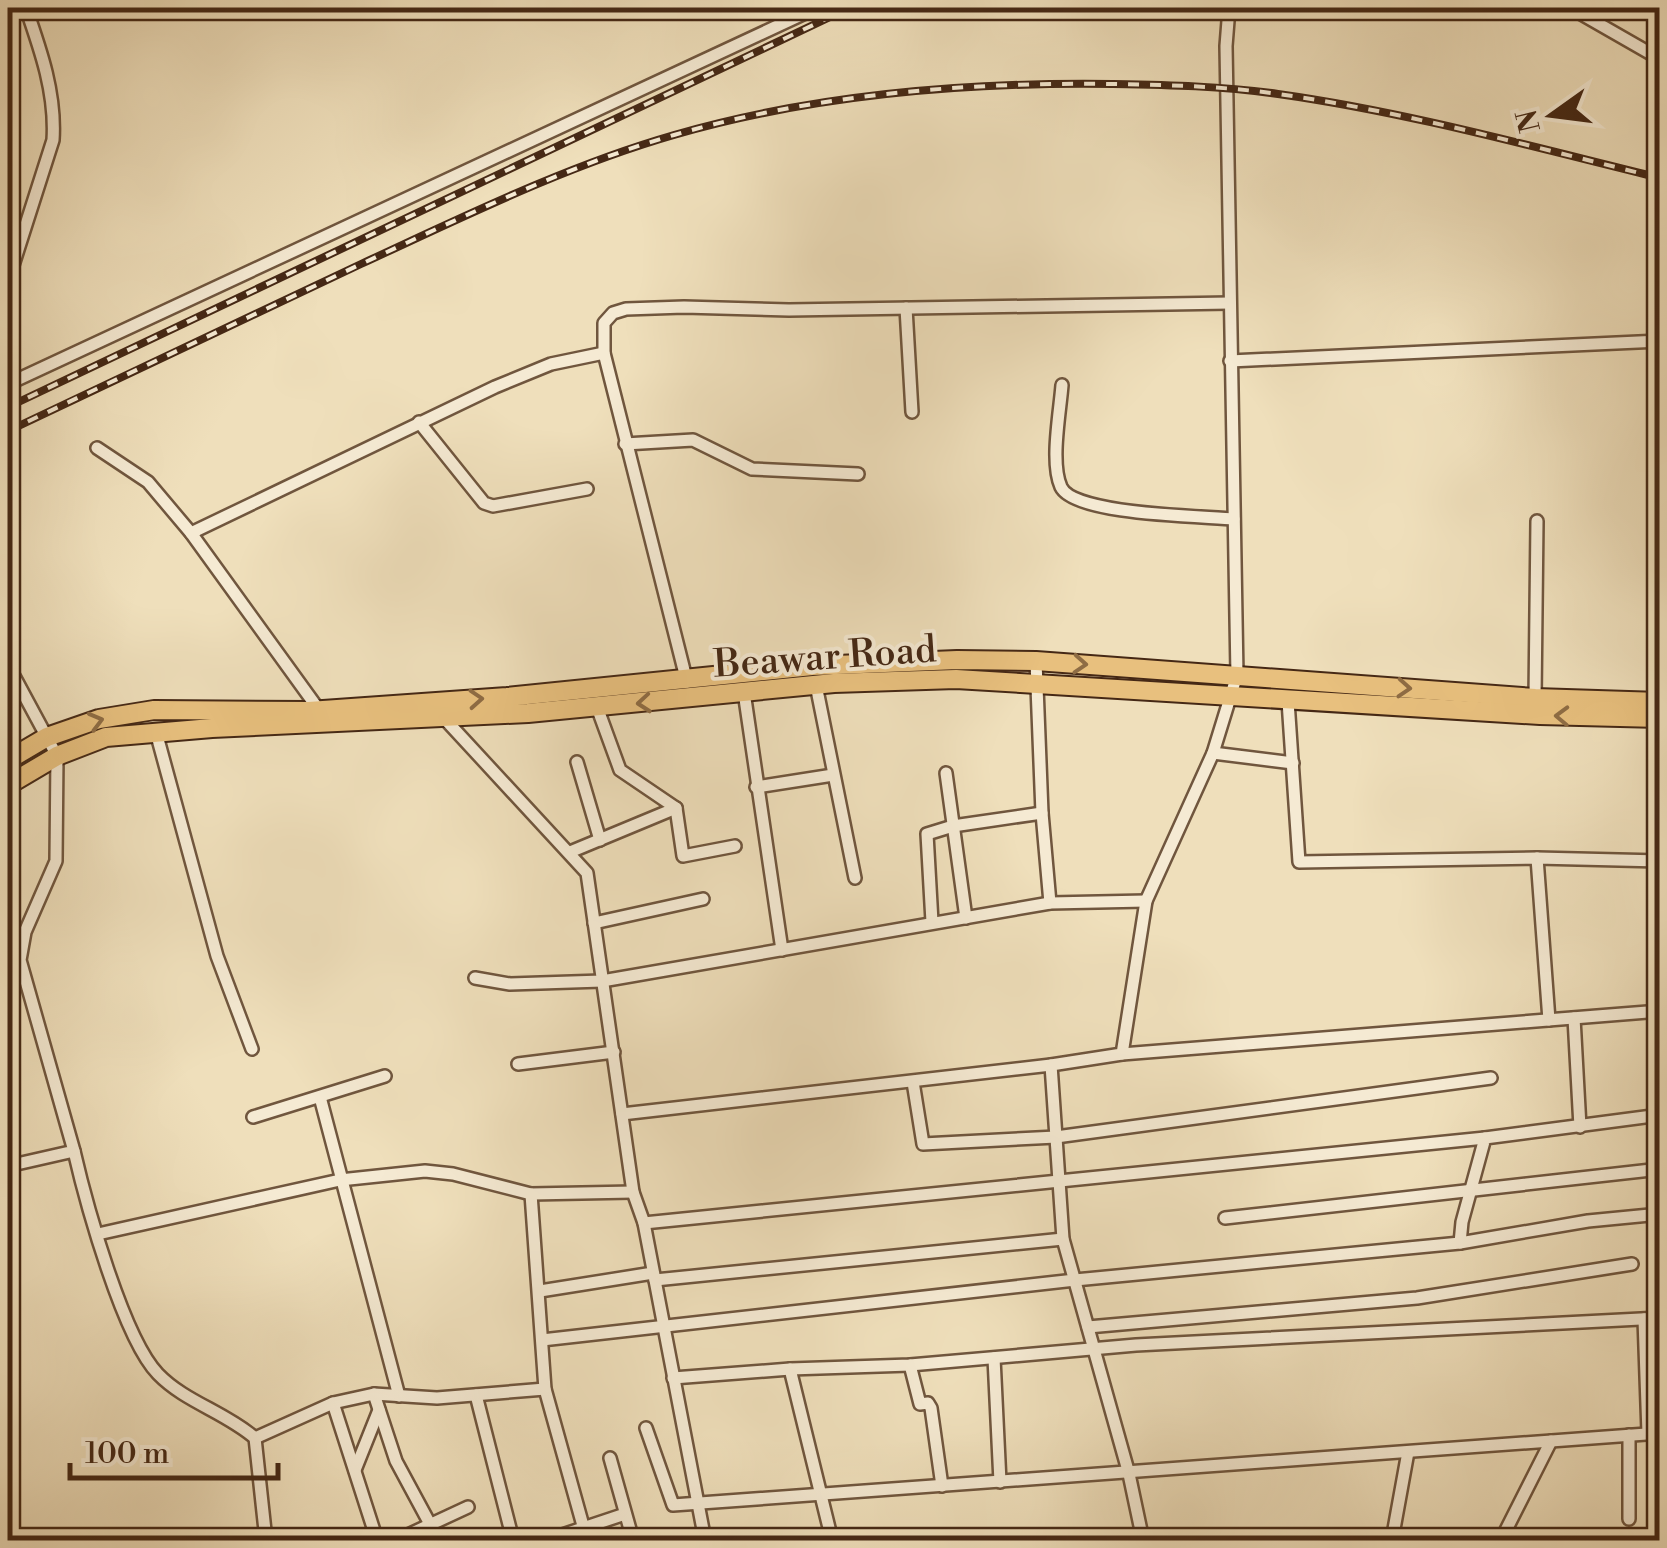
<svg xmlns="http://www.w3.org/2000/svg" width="1667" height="1548" font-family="'Libre Bodoni',serif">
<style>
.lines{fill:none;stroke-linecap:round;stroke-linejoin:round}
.street-casing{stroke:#70563e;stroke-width:16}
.primary-casing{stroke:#452815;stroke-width:22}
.street{stroke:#f5ead3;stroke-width:11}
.primary{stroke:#e8c07e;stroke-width:18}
.rail-casing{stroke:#452815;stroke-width:8}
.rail{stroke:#f5ead3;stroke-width:4;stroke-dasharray:11;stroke-linecap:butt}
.oneway{stroke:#8e6c44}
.labels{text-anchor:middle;stroke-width:8;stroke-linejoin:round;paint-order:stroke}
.street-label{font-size:38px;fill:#452815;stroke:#f5ead3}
</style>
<rect width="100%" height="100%" fill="#efdfbb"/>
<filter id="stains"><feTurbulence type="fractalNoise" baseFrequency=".002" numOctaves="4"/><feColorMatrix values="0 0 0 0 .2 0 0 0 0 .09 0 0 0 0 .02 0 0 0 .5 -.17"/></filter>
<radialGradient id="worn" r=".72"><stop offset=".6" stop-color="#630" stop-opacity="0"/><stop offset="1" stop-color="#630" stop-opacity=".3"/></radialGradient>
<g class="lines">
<!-- street casing -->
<g class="street-casing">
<g id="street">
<polyline points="1571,8 1660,59"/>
<path d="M 8,281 L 53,140 C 56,94 41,51 26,8"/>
<polyline points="906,308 912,412"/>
<polyline points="1230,361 1660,341"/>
<polyline points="8,384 816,8"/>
<path d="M 1062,385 C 1060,412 1050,463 1061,487 C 1074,515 1202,516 1234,519"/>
<polyline points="419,422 484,503 493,506 587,489"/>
<polyline points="625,444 693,440 752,469 858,474"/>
<polyline points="97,448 148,482 191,533 319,710"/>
<polyline points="191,533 495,387 551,364 604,353"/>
<polyline points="1036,661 1042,813 1050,903"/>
<polyline points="8,665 57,756 56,861 25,932 20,960 74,1151 8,1166"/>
<polyline points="687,682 604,353 604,323 613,313 626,309 684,307 789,310 1230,303"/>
<polyline points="816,685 855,878"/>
<polyline points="744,692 782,950"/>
<polyline points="1535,698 1537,521"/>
<polyline points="1288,701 1299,862 1537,858 1660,861"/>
<polyline points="443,717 587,873 633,1192 644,1223 705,1540"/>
<polyline points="156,732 217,956 252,1049"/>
<polyline points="1213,753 1293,763"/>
<polyline points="577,762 600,840"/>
<polyline points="946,773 966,918"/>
<polyline points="756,787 833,775"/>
<polyline points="676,808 683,856 735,846"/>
<polyline points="570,852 676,808 620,770 597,707"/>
<polyline points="1537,858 1549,1020"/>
<polyline points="932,922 927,834 953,826 1042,813"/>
<polyline points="594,923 703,899"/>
<polyline points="475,978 510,984 602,981 1050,903 1146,901"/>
<polyline points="1574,1018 1580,1127"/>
<polyline points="1122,1054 1660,1011"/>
<polyline points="518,1064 614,1052"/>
<polyline points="913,1082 923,1144 1056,1137 1491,1078"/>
<polyline points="320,1097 399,1396"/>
<polyline points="622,1114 1051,1065"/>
<polyline points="253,1117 385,1076"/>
<path d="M 74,1151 C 86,1203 123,1338 158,1374 C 185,1402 225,1412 255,1438 L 266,1540"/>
<polyline points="531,1194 545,1389 587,1540"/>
<polyline points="1225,1218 1660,1169"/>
<polyline points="644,1223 1485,1138"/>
<polyline points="98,1234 340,1180 425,1171 453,1174 531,1194 633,1192"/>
<polyline points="1460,1243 1462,1222 1485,1138 1660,1115"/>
<polyline points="655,1280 1063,1239"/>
<polyline points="540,1291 653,1273"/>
<polyline points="1644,1319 1648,1434"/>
<polyline points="1088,1327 1417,1298 1632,1264"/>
<polyline points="542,1340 1075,1280 1460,1243 1588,1221 1660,1214"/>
<polyline points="994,1358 1000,1482"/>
<polyline points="910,1365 920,1404 928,1403 931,1408 942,1486"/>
<polyline points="790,1369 832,1540"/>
<polyline points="673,1378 790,1369 910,1365 1136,1345 1660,1318"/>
<polyline points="374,1394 396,1461 430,1524 435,1540"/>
<polyline points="476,1395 513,1540"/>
<polyline points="333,1403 377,1540"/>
<polyline points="646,1428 673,1505 1660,1433"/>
<polyline points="1629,1435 1629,1519"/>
<polyline points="255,1438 333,1403 374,1394 437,1398 545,1389"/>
<polyline points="610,1458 633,1540"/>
<polyline points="355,1470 379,1410"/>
<polyline points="397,1540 468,1507"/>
<polyline points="547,1540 625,1514"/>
<polyline points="1143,1540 1129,1474 1063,1239 1051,1065 1122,1054 1146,901 1213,753 1237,675 1226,46 1229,8"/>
<polyline points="1392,1540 1408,1452"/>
<polyline points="1501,1540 1551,1441"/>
</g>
</g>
<!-- primary casing -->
<g class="primary-casing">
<g id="primary">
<polyline points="8,760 47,737 99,719 154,710 309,711 507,697 812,666 957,660 1036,661 1535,698 1660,702"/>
<polyline points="8,785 57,756 106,737 212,728 528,713 834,683 956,679 1540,715 1660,718"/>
</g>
</g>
<!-- street -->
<use href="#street" class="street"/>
<!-- primary -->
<use href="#primary" class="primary"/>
<!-- rail casing -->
<g class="rail-casing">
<g id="rail">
<polyline points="8,407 849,8"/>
<path d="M 8,431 C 125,375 243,320 361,264 C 463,217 566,166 674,135 C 816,94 966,82 1113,84 C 1168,85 1223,86 1278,94 C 1407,112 1533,147 1660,178"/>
</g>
</g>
<!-- rail -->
<use href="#rail" class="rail"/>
</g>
<!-- one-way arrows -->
<defs><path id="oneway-chevron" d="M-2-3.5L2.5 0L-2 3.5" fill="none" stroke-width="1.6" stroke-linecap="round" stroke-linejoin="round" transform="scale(2.5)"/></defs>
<g class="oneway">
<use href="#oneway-chevron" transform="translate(1080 664) rotate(4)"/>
<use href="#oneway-chevron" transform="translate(1404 688) rotate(4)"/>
<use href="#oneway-chevron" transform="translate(476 699) rotate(-4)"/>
<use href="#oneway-chevron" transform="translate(644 703) rotate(175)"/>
<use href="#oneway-chevron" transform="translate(1562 716) rotate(-178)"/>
<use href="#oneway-chevron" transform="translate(96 721) rotate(-15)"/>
</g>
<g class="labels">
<!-- street labels -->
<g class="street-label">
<text transform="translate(825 656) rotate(-4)" y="13">Beawar Road</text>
</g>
</g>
<!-- margin -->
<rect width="1667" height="1548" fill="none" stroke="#efdfbb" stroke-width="40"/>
<rect x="10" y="10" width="1647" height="1528" fill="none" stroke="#452815" stroke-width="5"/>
<rect x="20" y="20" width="1627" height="1508" fill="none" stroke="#452815" stroke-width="2.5"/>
<!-- north arrow -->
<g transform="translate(1552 115) rotate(256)" stroke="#f5ead3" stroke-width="8" paint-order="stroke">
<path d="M0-8L18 38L0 25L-18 38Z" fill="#452815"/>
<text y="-15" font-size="28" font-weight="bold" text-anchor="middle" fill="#452815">N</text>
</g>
<!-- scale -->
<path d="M70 1463v15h208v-15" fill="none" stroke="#452815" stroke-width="5"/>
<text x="85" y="1463" font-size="30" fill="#452815" stroke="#f5ead3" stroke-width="8" paint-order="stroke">100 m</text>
<rect width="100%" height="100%" filter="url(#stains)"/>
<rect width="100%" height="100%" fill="url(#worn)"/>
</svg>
